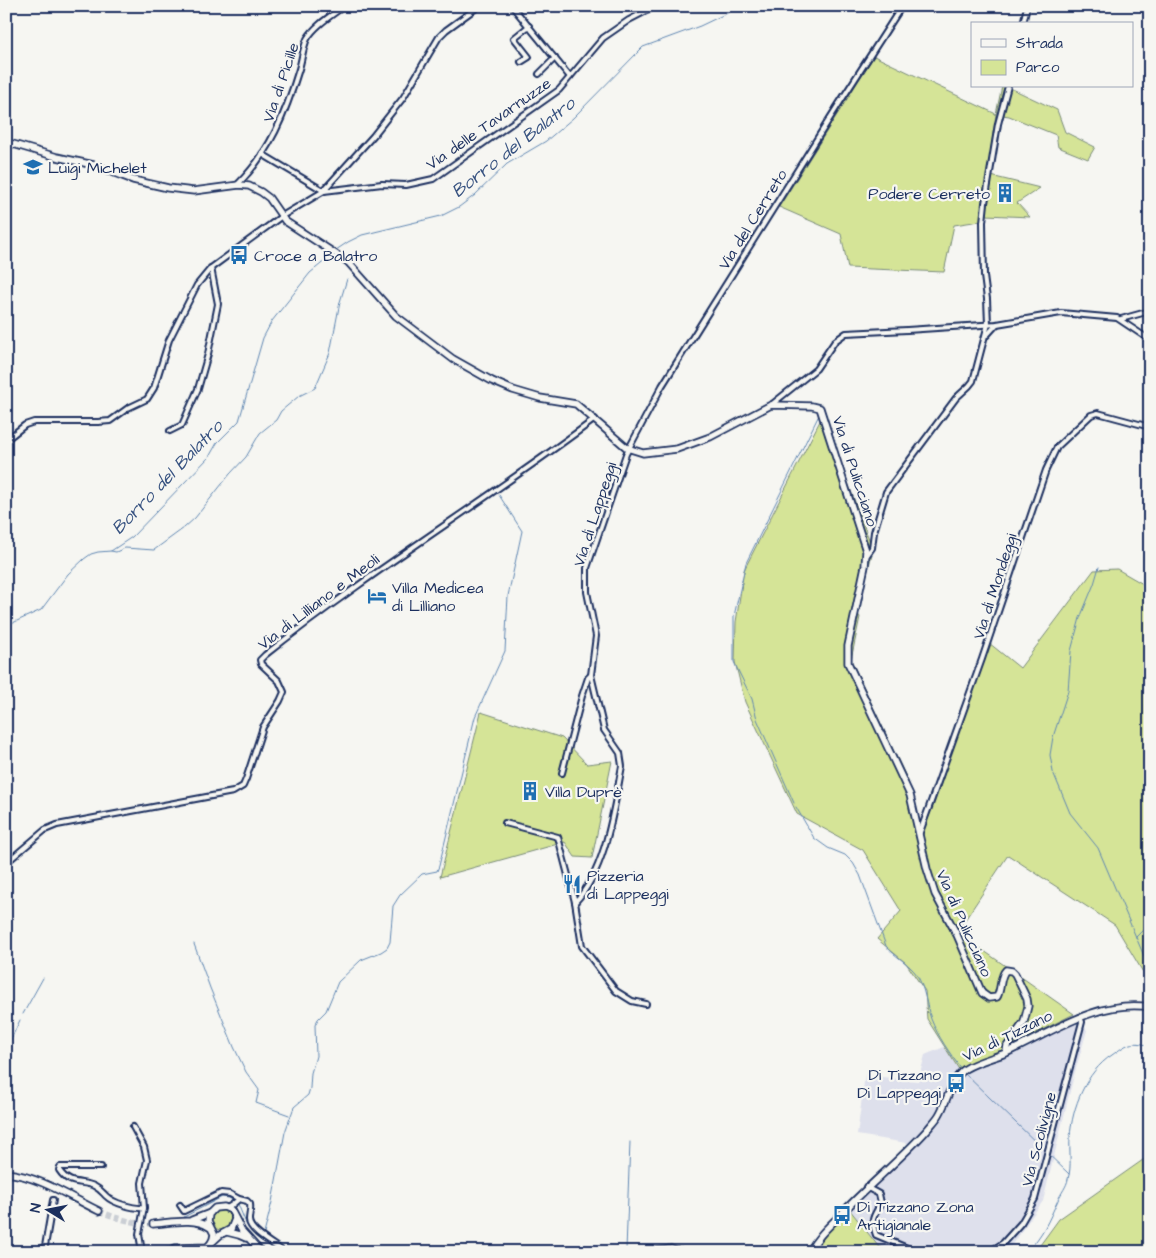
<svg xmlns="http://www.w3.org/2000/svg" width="1156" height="1258" font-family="'Architects Daughter',sans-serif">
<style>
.built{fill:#dee0ec}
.green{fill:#d5e497;stroke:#788a7a}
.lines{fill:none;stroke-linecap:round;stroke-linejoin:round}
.stream{stroke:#5f86b2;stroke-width:1}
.secondary-tunnel{stroke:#caced4;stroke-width:5.5;stroke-dasharray:5.5 3;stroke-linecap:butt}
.street-casing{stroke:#1b2f5e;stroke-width:8}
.secondary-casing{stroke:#1b2f5e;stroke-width:9}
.street{stroke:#f6f6f2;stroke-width:4}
.secondary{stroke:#f6f6f2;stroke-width:5.5}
.labels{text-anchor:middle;stroke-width:4.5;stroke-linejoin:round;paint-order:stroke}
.street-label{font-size:16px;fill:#1b2f5e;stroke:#f6f6f2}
.poi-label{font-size:16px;fill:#1b2f5e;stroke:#f6f6f2;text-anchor:start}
.water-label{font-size:18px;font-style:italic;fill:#385381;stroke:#f6f6f2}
</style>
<rect width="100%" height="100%" fill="#f6f6f2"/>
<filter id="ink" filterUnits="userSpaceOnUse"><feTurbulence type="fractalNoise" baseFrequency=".02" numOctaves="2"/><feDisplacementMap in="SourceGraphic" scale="10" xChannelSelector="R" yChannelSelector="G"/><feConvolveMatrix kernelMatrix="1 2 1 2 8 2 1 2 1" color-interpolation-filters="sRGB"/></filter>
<g filter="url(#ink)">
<!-- built -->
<polygon class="built" points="1074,1014 1087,1030 1073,1079 1043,1201 1008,1250 1004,1252 896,1252 878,1246 850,1210 919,1145 857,1135 865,1075 918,1081 925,1055 944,1047 960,1071"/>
<!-- green -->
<g class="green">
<polygon points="874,56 996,114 1002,86 1006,86 1057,110 1065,132 1095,147 1088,159 1058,147 1056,135 1009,116 996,114 987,175 1040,188 1017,203 1030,217 986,215 980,221 954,225 944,272 848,268 841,234 779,207"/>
<polygon points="824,413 835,448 873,550 857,613 860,617 851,660 908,781 922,833 933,807 989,643 1020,668 1094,570 1117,569 1150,588 1150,984 1115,925 1008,855 957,932 1074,1014 960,1071 927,1019 925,991 906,963 877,939 901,911 863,850 797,814 745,702 735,662 736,622 744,570"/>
<polygon points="481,712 562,738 587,764 612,761 592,858 575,857 565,842 440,877"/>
<polygon points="1150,1155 1150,1252 1035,1252 1059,1219"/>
<polygon points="850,1210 878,1246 896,1252 812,1252 826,1232"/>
<circle cx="221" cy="1220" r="10"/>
</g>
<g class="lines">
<!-- stream -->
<g class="stream">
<polyline points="336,250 348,242 362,235 441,216 459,207 475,195 507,164 546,141 573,118 643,47 700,26 742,6"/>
<polyline points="111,551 116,552 125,548 154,550 184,528 195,518 230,474 246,457 260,433 276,420 281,411 299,396 315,388 330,353 340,302 347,279"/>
<polyline points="1099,567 1094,584 1080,618 1071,651 1068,691 1053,737 1050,755 1053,772 1070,813 1098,848 1150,970"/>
<polyline points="6,626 41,610 68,574 84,559 91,554 98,552 111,551 132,537 209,457 217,443 239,421 263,338 272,321 310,273 332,255"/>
<polyline points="794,803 757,719 752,699 734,662 734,616 746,563 819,415"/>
<path d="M 796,807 L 814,838 L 828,848 L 845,855 L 853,863 L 860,875 L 886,946 C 895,957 909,963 917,975 C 925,989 926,1004 931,1019 C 938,1037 950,1053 961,1069"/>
<polyline points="1136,937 1150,923"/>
<polyline points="194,944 210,988 234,1047 246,1072 259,1090 256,1103 289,1115"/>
<polyline points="23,1014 43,978"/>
<polyline points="6,1050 20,1020"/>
<polyline points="963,1072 1069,1174"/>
<polyline points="238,1204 247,1226 261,1241"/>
<polyline points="184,1217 222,1197 229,1198 234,1201"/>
<polyline points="264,1234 272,1202 285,1132 294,1107 308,1095 310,1088 311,1073 316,1056 315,1025 318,1019 326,1011 338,982 361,960 381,952 387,948 390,942 393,906 400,895 422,874 437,871 439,866 475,717 505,651 508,596 522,531 499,495"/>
<polyline points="626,1250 630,1142"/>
<path d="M 1027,1252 C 1044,1233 1048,1222 1058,1200 C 1061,1193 1067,1186 1068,1179 C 1072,1166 1069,1151 1070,1137 C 1072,1107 1086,1072 1112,1055 C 1128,1044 1130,1040 1150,1046"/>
</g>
<!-- secondary-tunnel -->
<path class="secondary-tunnel" d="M 99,1211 C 116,1218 134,1224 153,1224"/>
<!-- street casing -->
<g class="street-casing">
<g id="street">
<polyline points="512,6 570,77"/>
<polyline points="1023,24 1027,6"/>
<polyline points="521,62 529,57 514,38 529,26"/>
<polyline points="539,74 555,58"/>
<polyline points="262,154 324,191"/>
<path d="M 237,185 C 270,153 286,112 299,69 C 302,59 303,48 307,39 C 314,26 332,15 344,6"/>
<polyline points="324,190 373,136 403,98 439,37 446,30 479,6"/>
<polyline points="1121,319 1150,311"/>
<polyline points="987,335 997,324"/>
<polyline points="771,405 816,369 835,341 846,333 907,330 997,324 1061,313 1117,318 1150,340"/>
<polyline points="170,431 182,425 198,389 208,354 218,304 211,268"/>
<polyline points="6,440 25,425 34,422 98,422 110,421 128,408 147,399 154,388 169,340 197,285 211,268 282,216 324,191 382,184 406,185 433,179 559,90 603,38 629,20 656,6"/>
<polyline points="867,555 872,548 874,532 886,492 956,398 969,386 973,381 988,324 987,299 984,276 983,222 985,203 998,124 1008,86"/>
<polyline points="562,773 582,696 588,678 591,675"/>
<polyline points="505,823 558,837 575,902 582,946 616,991 632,1001 646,1004"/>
<polyline points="919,835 982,659 1046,470 1057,447 1091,415 1098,413 1150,427"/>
<path d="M 6,863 L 45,830 L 57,825 L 233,792 L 243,786 L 246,779 L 263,727 L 280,701 L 284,692 L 279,681 L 261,664 L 260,660 L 265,655 C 371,571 487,500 595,419"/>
<path d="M 575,902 C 606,871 614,807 622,766 L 620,753 L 604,730 L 591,675 L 596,636 L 587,592 L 587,568 L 626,454 L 662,386 L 837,107 L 902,6"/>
<polyline points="133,1127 144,1147 147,1160 142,1183 144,1208 139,1234 142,1252"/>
<path d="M 101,1167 L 60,1167 L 59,1170 C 70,1187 82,1180 94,1186 C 100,1189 102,1192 106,1196 C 113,1203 134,1209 144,1208"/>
<path d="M 866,1187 L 879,1194 L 881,1203 C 873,1218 870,1218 876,1235 L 917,1252"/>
<path d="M 180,1205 L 184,1211 L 221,1193 L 230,1194 L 239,1199 L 247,1201 L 250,1204 C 251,1210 249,1215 249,1220 C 249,1232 275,1245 284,1252"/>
<polyline points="227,1208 232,1205 239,1199"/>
<polyline points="6,1251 8,1252"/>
<polyline points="44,1252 53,1200"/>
<polyline points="77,1252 77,1251"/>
<polyline points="989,1252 1003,1243 1021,1223 1035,1199 1082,1022 1080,1017"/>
</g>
</g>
<!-- secondary casing -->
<g class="secondary-casing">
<g id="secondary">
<path d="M 6,142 L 57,157 L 94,165 L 133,180 L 168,188 L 194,191 L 239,185 L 249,186 L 261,192 L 269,198 L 285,221 L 348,262 L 396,316 L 453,359 L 492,381 L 513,390 L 540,398 L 576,404 L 627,448 L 643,453 L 677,449 L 710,437 L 771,405 L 812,406 L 820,408 L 866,551 L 865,566 L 848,646 L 848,663 L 910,795 L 927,869 L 935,894 L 957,935 L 982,993 L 989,998 L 997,997 C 1002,988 999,977 1006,970 L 1012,971 L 1015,974 L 1027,999 L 1028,1006 L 1024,1022 L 1007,1046 L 1006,1053"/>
<path d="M 6,1173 C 39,1176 70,1197 99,1211"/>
<polyline points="192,1220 210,1213"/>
<path d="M 153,1224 C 170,1223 194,1217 209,1227"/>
<polyline points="227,1232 239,1235 246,1238"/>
<polyline points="210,1245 213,1239 214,1234 208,1222 209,1214 215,1208 224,1207 231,1210 242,1231 261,1252"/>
<polyline points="166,1252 175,1248 207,1247 220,1235 231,1229 235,1219"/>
<polyline points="646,1252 671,1249 681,1252"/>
<path d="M 809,1252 C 820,1233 829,1227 843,1212 C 870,1184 901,1159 927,1130 C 931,1125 936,1120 939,1115 C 948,1100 951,1079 965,1069 C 978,1061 994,1058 1008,1052 C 1052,1032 1098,999 1150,1007"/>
</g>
</g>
<!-- street -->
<use href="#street" class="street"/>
<!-- secondary -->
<use href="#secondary" class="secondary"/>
</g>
</g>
<!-- icons -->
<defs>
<g id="school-bare" transform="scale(1.5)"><path d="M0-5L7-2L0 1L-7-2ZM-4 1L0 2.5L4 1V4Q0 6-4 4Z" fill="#1f6fb2" stroke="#f6f6f2" stroke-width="2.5" paint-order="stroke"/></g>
<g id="building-bare" transform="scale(1.5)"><path d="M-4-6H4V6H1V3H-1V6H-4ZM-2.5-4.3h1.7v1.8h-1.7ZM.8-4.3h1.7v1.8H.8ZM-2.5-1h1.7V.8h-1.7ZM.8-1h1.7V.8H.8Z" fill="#1f6fb2" stroke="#f6f6f2" stroke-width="2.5" paint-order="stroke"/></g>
<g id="bus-bare" transform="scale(1.5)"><path d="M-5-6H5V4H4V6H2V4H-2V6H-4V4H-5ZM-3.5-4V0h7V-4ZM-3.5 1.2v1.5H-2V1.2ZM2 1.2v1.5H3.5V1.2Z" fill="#1f6fb2" stroke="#f6f6f2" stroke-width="2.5" paint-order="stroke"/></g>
<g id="hotel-bare" transform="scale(1.5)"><path d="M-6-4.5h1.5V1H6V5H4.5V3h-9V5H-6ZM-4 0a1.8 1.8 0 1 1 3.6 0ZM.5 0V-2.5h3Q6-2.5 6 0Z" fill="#1f6fb2" stroke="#f6f6f2" stroke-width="2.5" paint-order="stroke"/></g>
<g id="restaurant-bare" transform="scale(1.5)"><path d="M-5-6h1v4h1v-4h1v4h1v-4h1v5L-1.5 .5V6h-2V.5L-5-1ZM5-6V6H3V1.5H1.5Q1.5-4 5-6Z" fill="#1f6fb2" stroke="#f6f6f2" stroke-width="2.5" paint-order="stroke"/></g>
</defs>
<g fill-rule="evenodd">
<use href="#school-bare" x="33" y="167"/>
<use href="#building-bare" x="1005" y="193"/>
<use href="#bus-bare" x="239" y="255"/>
<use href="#hotel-bare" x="377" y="596"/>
<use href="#building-bare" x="530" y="791"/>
<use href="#restaurant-bare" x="572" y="884"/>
<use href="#bus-bare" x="956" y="1083"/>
<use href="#bus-bare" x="842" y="1215"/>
</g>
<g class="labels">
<!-- street labels -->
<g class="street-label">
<text transform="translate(280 82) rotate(-71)" y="6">Via di Picille</text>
<text transform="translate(488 123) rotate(-35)" y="6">Via delle Tavarnuzze</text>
<text transform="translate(752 219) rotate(-58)" y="6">Via del Cerreto</text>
<text transform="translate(856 471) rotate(72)" y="6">Via di Pulicciano</text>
<text transform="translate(594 514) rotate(-72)" y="6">Via di Lappeggi</text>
<text transform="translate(994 586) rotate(-72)" y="6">Via di Mondeggi</text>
<text transform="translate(318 601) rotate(-37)" y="6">Via di Lilliano e Meoli</text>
<text transform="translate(965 923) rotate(66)" y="6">Via di Pulicciano</text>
<text transform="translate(1007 1035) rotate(-26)" y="6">Via di Tizzano</text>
<text transform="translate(1038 1139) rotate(-75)" y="6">Via Scolivigne</text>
</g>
<!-- poi labels -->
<g class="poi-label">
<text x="48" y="173">Luigi Michelet</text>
<text x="990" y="199" text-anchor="end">Podere Cerreto</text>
<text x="254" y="261">Croce a Balatro</text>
<text x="392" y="593">Villa Medicea<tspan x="392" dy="18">di Lilliano</tspan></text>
<text x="545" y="797">Villa Duprè</text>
<text x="587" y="881">Pizzeria<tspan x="587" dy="18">di Lappeggi</tspan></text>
<text x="941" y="1080" text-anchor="end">Di Tizzano<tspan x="941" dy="18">Di Lappeggi</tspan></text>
<text x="857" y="1212">Di Tizzano Zona<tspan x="857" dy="18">Artigianale</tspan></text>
</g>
<!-- water labels -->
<g class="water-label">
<text transform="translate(513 147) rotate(-38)" y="6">Borro del Balatro</text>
<text transform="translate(167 477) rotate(-46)" y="6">Borro del Balatro</text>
</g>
</g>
<!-- margin -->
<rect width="1156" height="1258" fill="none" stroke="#f6f6f2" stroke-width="25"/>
<rect x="12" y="12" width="1131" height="1233" fill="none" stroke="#1b2f5e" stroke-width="2" filter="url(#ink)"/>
<!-- legend -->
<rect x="971" y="22" width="162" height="65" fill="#f6f6f2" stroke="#9ea6b7"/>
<rect x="981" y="39" width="25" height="8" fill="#f6f6f2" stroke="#9ea6b7"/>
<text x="1016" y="48" font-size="15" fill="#1b2f5e">Strada</text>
<rect x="981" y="60" width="25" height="15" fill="#d5e497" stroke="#9ea6b7"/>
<text x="1016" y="72" font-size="15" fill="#1b2f5e">Parco</text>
<!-- north arrow -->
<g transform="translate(48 1210) rotate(280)" stroke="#f6f6f2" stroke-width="4" paint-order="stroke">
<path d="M0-4L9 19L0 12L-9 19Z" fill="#1b2f5e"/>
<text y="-8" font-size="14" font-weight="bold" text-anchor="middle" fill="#1b2f5e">N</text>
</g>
</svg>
